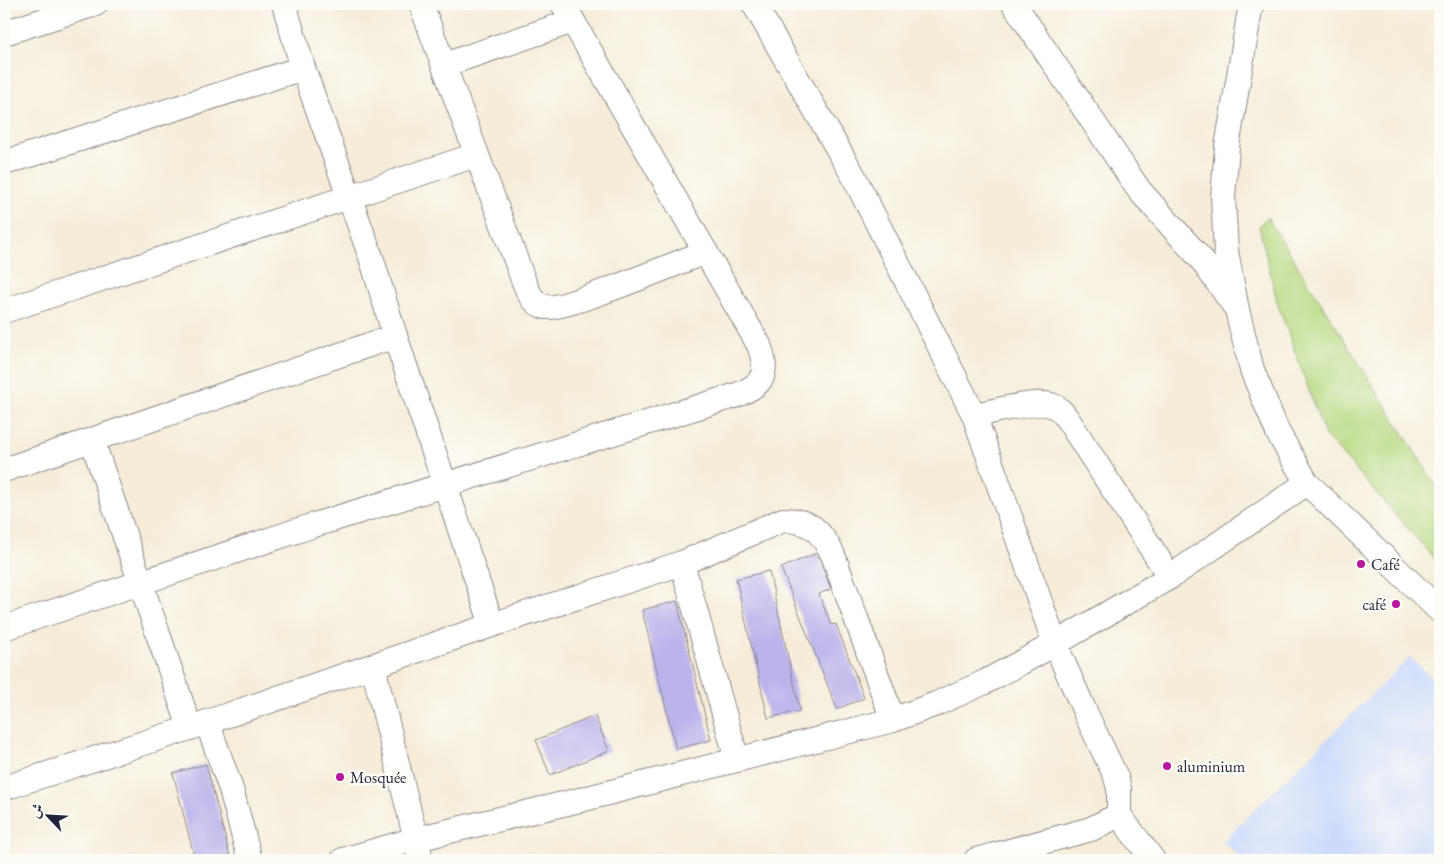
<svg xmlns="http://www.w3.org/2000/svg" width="1444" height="864" font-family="'EB Garamond',Amiri,serif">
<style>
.built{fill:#cddbfa}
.green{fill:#b7d981;stroke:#6c7e5e}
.building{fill:#bbb4eb}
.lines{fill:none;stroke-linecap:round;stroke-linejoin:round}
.street-casing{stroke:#8c888a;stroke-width:26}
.street{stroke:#fff;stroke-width:24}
.poi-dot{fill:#b5179e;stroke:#fdfcf7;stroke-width:2}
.labels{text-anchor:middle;stroke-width:5;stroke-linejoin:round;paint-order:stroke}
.poi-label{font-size:16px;fill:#22223b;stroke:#fdfcf7;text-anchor:start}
</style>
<rect width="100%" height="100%" fill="#fdfcf7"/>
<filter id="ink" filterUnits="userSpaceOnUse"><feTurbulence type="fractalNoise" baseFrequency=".02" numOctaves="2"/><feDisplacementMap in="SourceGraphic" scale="10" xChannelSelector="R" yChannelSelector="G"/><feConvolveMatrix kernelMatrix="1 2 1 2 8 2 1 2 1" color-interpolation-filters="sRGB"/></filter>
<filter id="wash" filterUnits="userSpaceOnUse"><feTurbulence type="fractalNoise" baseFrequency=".0096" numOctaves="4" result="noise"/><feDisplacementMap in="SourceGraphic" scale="20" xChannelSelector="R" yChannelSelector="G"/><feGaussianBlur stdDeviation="1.12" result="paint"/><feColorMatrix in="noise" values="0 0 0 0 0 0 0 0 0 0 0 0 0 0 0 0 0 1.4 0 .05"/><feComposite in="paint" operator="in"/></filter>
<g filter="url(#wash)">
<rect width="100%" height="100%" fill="#f5edd9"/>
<!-- built -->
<polygon class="built" points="1410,657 1440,687 1440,860 1242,860 1223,841"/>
<!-- green -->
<polygon class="green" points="1267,217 1440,492 1440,565 1325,435 1278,305 1259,226"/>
<g id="blocks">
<!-- building -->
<g class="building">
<polygon points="817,553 831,589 819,594 831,625 836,624 864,698 837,709 781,568"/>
<polygon points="769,571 800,711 768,718 736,579"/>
<polygon points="677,601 711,740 676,749 642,610"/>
<polygon points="595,716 609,751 550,775 536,740"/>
<polygon points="206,764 231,860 195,860 173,773"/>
</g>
</g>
</g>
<g filter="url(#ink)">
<use href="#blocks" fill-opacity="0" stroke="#8c888a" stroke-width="1"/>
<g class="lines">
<!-- street casing -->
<g class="street-casing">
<g id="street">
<polyline points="284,4 303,68 372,260 395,336 492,625"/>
<path d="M 421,4 L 524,282 C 528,292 533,304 546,307 C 563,311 681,261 706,252"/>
<polyline points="754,4 853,175 974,415 1055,644 1086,714 1116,777 1119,789 1119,815 1153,860"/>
<polyline points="1014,4 1139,190 1201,259 1233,304"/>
<polyline points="1251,4 1227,147 1223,197 1226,251 1237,310 1252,370 1278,433 1307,483 1440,611"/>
<polyline points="4,33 95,4"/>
<polyline points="444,65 573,21"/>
<polyline points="4,163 303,68"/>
<polyline points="4,311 476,155"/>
<path d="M 974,415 C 993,412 1033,400 1051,405 C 1059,407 1064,414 1068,420 L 1170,577"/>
<polyline points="92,440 190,728"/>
<polyline points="4,470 395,336"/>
<polyline points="682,563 737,760"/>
<path d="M 4,628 L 311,526 L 737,395 C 765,384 769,373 759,345 L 563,4"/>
<polyline points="373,666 421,860"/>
<polyline points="207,722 231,789 250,860"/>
<path d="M 4,788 L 190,728 L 492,625 L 682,563 L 783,520 C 811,520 821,531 833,555 L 893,720"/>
<polyline points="343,860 416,839 584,799 893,720 936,704 985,682 1055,644 1170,577 1307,483"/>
<polyline points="976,860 1091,829 1119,815"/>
</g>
</g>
<!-- street -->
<use href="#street" class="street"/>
</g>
</g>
<!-- markers -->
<g class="poi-dot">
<circle cx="1361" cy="564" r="5"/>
<circle cx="1396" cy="604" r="5"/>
<circle cx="1167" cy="766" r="5"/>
<circle cx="340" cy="777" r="5"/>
</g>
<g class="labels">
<!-- poi labels -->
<g class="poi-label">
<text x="1371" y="570">Café</text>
<text x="1386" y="610" text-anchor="end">café</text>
<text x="1177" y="772">aluminium</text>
<text x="350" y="783">Mosquée</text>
</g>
</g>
<!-- margin -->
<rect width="1444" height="864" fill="none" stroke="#fdfcf7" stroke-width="20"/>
<!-- north arrow -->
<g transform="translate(48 816) rotate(295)" stroke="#fdfcf7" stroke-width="4" paint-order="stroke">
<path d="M0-4L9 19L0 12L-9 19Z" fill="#22223b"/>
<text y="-8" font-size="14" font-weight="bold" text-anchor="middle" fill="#22223b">ش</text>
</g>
</svg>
